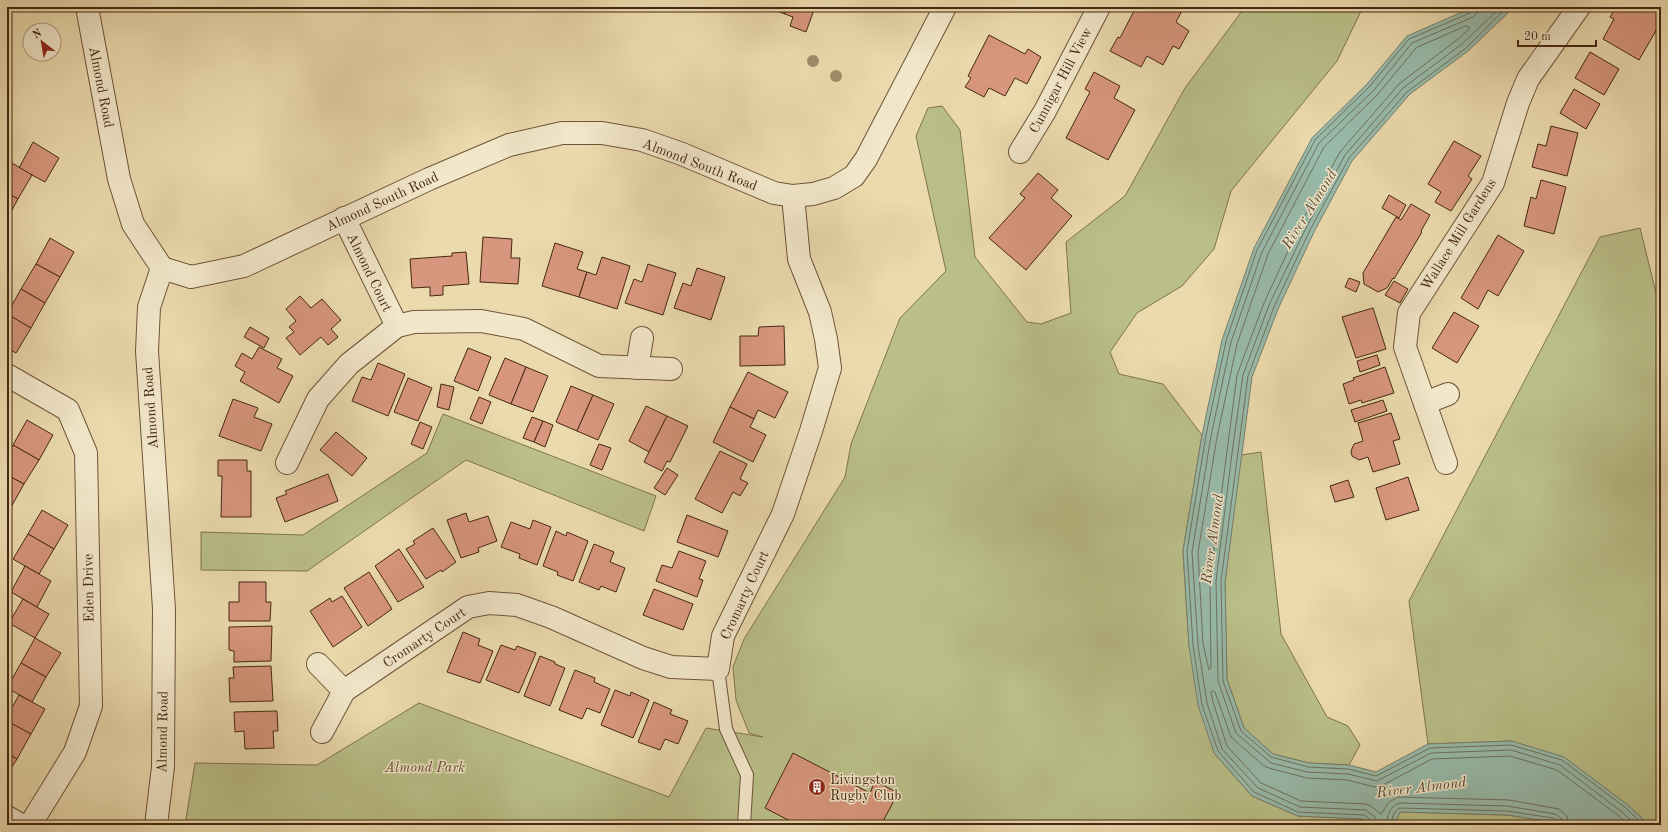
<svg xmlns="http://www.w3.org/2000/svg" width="1668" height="832" font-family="'Old Standard TT',serif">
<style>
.green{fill:#babf88;stroke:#80734e}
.water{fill:#98bbab;stroke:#77806e}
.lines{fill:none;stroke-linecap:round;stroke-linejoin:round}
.shore{stroke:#6e715f;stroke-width:1}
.building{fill:#d7967d;stroke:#452713}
.service-casing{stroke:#6e543a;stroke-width:14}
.minor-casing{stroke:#6e543a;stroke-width:24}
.tertiary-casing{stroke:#6e543a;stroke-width:24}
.service{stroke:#f2e7ca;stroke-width:12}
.minor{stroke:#f2e7ca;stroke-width:22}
.tertiary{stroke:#f2e7ca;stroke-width:22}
.tree{fill:#a08c68}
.labels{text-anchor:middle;stroke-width:3;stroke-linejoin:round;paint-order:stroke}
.street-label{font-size:14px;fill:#452713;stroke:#f2e7ca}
.park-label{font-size:14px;font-style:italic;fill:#624d30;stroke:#f2e7ca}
.poi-label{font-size:14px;fill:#452713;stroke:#f2e7ca;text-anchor:start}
.water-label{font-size:15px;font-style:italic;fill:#5a4c39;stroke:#f2e7ca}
</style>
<rect width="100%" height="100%" fill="#ebdaad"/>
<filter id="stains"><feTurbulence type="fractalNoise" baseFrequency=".005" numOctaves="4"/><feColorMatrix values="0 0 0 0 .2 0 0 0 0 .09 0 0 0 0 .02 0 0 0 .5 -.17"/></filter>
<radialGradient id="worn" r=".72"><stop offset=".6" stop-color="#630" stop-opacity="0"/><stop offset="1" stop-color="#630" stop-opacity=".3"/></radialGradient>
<!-- green -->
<g class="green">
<polygon points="1245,7 1363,7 1337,61 1231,191 1214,249 1182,286 1137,313 1110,352 1119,374 1163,384 1202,435 1183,551 1189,646 1214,753 1252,796 1298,816 1363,819 1371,825 185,825 195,763 317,765 419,703 669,797 706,728 763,737 749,733 736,700 733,667 744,639 845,477 851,444 900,318 946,271 916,136 928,108 942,106 960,130 975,257 1027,322 1041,324 1071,313 1066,242 1125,196 1185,88"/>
<polygon points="1640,228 1661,313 1661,825 1649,825 1628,805 1512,741 1428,744 1409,601 1600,237"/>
<polygon points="443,414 656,496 644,531 466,460 307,571 201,570 201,532 303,535 427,453"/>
<polygon points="1261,452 1281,634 1327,717 1348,726 1360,745 1349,765 1309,763 1273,754 1244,728 1227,679 1225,582 1241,455"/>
<polygon points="1400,812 1507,815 1552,822 1558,825 1399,825 1395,822"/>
</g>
<!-- water -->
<polygon class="water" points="1470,7 1512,7 1508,13 1468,51 1410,94 1352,161 1314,232 1278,309 1252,377 1225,582 1227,679 1244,728 1273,754 1309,763 1349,765 1376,772 1428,744 1512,741 1564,757 1628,805 1649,825 1558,825 1552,822 1507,815 1400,812 1396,821 1399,825 1371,825 1363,819 1298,816 1252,796 1214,753 1198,705 1189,646 1183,551 1202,435 1222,340 1254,248 1312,138 1367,84 1407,36 1469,9"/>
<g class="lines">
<!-- shore -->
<g class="shore">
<polyline points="1501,7 1462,44 1403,88 1345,155 1306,228 1269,305 1243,375 1232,453 1216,581 1218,681 1236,733 1271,763 1307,772 1348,774 1377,781 1431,753 1511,750 1560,765 1622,812 1636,825"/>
<polyline points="1507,7 1466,48 1407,92 1349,158 1310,230 1274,307 1248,376 1221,581 1223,681 1241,731 1271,757 1308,767 1348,769 1376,776 1430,748 1511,745 1562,760 1626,808 1643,825"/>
<polygon points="1466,26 1469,27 1469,29 1458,39 1399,84 1340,152 1300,225 1264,303 1237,375 1210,581 1211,668 1209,670 1203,644 1198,552 1217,437 1237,344 1268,254 1324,147 1378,94 1416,48"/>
<polyline points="1373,825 1372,821 1364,815 1298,812 1254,792 1218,751 1202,705 1193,645 1187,551 1206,435 1226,341 1257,250 1315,140 1370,86 1409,39 1470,13 1473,7"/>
<polyline points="1378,825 1375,817 1366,810 1300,807 1258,788 1222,749 1207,703 1198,645 1192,552 1211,436 1231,342 1262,252 1319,143 1374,90 1412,43 1473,17 1477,13 1478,7"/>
<path d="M 1387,825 C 1386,816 1391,805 1400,803 L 1507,806 L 1555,814 L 1561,818 L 1563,825"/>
<path d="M 1393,825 C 1390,820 1394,810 1400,808 L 1507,811 L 1553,818 L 1557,821 L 1558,825"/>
<polyline points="1569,825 1567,816 1559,809 1509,800 1398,797 1389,802 1381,814 1371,806 1366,804 1301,801 1261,783 1227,746 1213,702 1211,692 1213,691 1215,692 1231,737 1264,766 1269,768 1307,778 1347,780 1375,787 1383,785 1432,759 1510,756 1557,770 1619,816 1628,825"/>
</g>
</g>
<!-- building -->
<g class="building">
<polygon points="775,7 787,7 785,14 774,10"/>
<polygon points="787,7 815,7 806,32 790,26 793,17 785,14"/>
<polygon points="1136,7 1184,7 1176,22 1189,31 1179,49 1173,46 1163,65 1147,56 1141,67 1110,51 1118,37 1120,38"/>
<polygon points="1616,7 1621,8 1622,7 1661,7 1661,22 1639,60 1603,39 1614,19 1610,17"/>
<polygon points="989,35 1025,54 1028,49 1041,57 1027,84 1015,78 1005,96 989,88 984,97 965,87 971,78 968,76"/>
<polygon points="1590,52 1619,69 1604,95 1575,78"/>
<polygon points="1094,72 1120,86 1114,98 1135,110 1108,160 1066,138 1090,92 1085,89"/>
<polygon points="1574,89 1600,104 1586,129 1560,113"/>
<polygon points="1551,126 1578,133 1567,176 1532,167 1538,144 1546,146"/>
<polygon points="1454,141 1481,156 1468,176 1472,179 1451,211 1435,202 1441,192 1428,184"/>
<polygon points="33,142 59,158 45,182 19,168"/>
<polygon points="7,160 32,175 18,199 7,193"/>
<polygon points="1038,173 1058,190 1051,198 1072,216 1026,270 989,238 1025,198 1020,194"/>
<polygon points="1541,180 1566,187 1554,234 1524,226 1531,197 1536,199"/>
<polygon points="7,193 18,199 7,219"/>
<polygon points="1389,195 1406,205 1399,218 1382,208"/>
<polygon points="1411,204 1430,215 1421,231 1422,232 1394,279 1393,278 1387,288 1378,292 1364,284 1363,273 1396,217 1401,220"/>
<polygon points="1498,235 1524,251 1498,296 1488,290 1478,309 1461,298"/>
<polygon points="483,237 512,239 511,258 520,258 518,284 480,282"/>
<polygon points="50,238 74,252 60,277 36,264"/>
<polygon points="555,243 583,252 577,269 587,272 579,297 542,286"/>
<polygon points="466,252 469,284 443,286 443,295 430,296 430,287 412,288 410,259 452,256 452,253"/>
<polygon points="602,257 630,266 617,309 579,297 587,272 596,275"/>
<polygon points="36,264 60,277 45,303 21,289"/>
<polygon points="648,264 676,273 663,315 625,303 634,279 642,282"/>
<polygon points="697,268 725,277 711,320 674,308 683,283 691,286"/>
<polygon points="1349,278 1360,282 1356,292 1345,287"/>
<polygon points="1394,281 1408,289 1400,303 1385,295"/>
<polygon points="21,289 45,303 31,328 7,314"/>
<polygon points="300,296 311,308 322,299 341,320 331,329 338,337 328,345 321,337 300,355 286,338 294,332 289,327 296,321 286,309"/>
<polygon points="1373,308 1386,349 1356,358 1342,317"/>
<polygon points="1454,312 1479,326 1457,363 1432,348"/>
<polygon points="7,314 31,328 16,353 7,348"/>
<polygon points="784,326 785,365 740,366 740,336 758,336 759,327"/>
<polygon points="250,327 269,338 264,348 244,337"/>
<polygon points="259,347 282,359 277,368 293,376 279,403 240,381 245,372 235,366 242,353 252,359"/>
<polygon points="468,348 491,357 478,391 454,381"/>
<polygon points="1377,355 1380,365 1360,372 1357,361"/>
<polygon points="505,358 526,367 511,404 489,395"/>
<polygon points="378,363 405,374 388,416 352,401 362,377 371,380"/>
<polygon points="526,367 548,376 533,412 511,404"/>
<polygon points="1385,367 1394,393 1362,403 1361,400 1349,404 1343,384 1354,380 1353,378"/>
<polygon points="748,372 788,392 775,418 758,410 754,419 730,407"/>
<polygon points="408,378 432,388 418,421 394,412"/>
<polygon points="441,384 454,387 449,410 437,407"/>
<polygon points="571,386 593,395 577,431 556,422"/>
<polygon points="593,395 614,404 598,440 577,431"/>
<polygon points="479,397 491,402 482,424 470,419"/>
<polygon points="233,399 258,408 254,417 272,424 261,451 219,436"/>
<polygon points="1383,400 1387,411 1355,422 1351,410"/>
<polygon points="646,406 667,416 649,452 629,441"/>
<polygon points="730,407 754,419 750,427 766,435 753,462 713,442"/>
<polygon points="1391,413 1400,439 1393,441 1400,464 1373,472 1368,457 1359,460 1352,456 1351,451 1354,444 1363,441 1358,423"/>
<polygon points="667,416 688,426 670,462 667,461 662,471 644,462"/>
<polygon points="532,417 543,421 534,442 523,438"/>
<polygon points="27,420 53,435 39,460 13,445"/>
<polygon points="543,421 553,425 545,447 534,442"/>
<polygon points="420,422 432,427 423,449 411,444"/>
<polygon points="336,432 367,458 352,476 320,450"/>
<polygon points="599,444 611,448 602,470 590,465"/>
<polygon points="13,445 39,460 24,484 7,475 7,455"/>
<polygon points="720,451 747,464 740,479 748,483 740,496 733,492 722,513 695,499"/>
<polygon points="218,460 247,460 247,471 251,471 251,517 221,517 222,476 218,476"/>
<polygon points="667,468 678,475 665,495 654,488"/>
<polygon points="328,474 338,501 285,522 276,498 287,494 285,491"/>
<polygon points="7,475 24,484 10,509 7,507"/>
<polygon points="1408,477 1419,510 1386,520 1376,488"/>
<polygon points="1348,480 1354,497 1335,502 1330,486"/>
<polygon points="42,510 68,525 54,549 28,534"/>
<polygon points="466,513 469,522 488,516 497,541 478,548 479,552 461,558 447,520"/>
<polygon points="687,515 728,531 718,557 677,542"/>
<polygon points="533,520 551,527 537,565 519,558 520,554 501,547 511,522 530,529"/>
<polygon points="433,528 456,562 442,572 441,570 426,579 406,549 415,544 413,541"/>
<polygon points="556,531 566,536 567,532 588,541 573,581 557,575 558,572 543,566"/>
<polygon points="28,534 54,549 39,574 13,559"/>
<polygon points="594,544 614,552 610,562 625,568 616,592 601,586 599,590 579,582"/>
<polygon points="399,549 424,587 398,602 375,566"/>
<polygon points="679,551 706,561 699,579 703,580 697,597 656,581 662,565 672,568"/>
<polygon points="25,566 51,581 37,607 11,592"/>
<polygon points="369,572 392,609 368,626 344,588"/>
<polygon points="239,582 266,582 266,602 271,602 270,621 229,621 229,602 239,602"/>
<polygon points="654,589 693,604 683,630 643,615"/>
<polygon points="342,596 362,627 333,647 310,611 330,598 332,602"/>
<polygon points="23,599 49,614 35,638 9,623"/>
<polygon points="272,626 271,661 234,662 234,651 229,650 229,627"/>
<polygon points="463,632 480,639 478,645 493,651 480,683 447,672"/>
<polygon points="35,638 61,653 46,677 21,663"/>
<polygon points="501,645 515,650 517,646 536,653 519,693 486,680"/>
<polygon points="540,656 555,662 555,664 565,668 550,706 524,696"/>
<polygon points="21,663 46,677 32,702 7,688"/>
<polygon points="271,666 273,701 230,702 229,678 234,678 233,667"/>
<polygon points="575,670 595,678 594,682 610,689 600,713 587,708 582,719 559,710"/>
<polygon points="615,690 630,696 631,692 649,700 633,738 601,725"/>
<polygon points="19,695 45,709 31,734 7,721 7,716"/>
<polygon points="654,702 672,710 670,714 688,721 678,744 665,739 660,750 638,742"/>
<polygon points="277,711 278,731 273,731 274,748 245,749 244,731 235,732 234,712"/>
<polygon points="7,721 31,734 17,759 7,753"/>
<polygon points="7,753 17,759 7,775"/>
<polygon points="793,753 870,793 875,781 898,793 881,825 798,825 765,808"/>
</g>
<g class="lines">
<!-- service casing -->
<g class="service-casing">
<polyline id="service" points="718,669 726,729 747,775 744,825"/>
</g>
<!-- minor casing -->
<g class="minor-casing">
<g id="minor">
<polyline points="1020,152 1045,111 1099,7"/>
<polyline points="344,218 397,326"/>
<polyline points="637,368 642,338"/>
<polyline points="7,375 68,410 86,453 91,706 75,752 30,825"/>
<polyline points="1425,403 1448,394"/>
<polyline points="287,463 318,399 349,364 397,326 414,322 481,321 524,329 599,366 671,369"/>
<polyline points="1446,463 1405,347 1409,313 1493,183 1518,103 1528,79 1579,7"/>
<polyline points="318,664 344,691"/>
<polyline points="322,732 344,691 468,607 489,603 517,605 551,617 643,658 671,667 718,669 723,636 783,514 811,431 830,368 826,339 820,312 799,259 793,196"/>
<polyline points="7,817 21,825"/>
</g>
</g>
<!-- tertiary casing -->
<g class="tertiary-casing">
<g id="tertiary">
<polyline points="87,7 119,179 133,224 162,268 149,307 147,351 164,609 163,767 156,825"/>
<polyline points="162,268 191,277 244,266 429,179 509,145 562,133 602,133 642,140 682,154 774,193 793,196 813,194 834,188 854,176 866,159 945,7"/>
</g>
</g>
<!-- service -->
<use href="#service" class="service"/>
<!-- minor -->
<use href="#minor" class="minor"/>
<!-- tertiary -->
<use href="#tertiary" class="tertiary"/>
</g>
<!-- trees -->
<g class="tree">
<circle cx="813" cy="61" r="6"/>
<circle cx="836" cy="76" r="6"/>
</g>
<!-- icons -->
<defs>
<g id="building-disc" transform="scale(0.9)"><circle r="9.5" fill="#8f2418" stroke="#f2e7ca"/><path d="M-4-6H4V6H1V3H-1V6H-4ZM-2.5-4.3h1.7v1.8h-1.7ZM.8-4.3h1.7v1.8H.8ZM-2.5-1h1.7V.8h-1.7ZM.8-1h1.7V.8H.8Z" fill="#fff"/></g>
</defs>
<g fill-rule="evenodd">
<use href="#building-disc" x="817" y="787"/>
</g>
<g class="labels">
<!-- street labels -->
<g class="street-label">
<text transform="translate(1060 80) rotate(-62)" y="5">Cunnigar Hill View</text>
<text transform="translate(102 87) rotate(79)" y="5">Almond Road</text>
<text transform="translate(700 164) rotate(21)" y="5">Almond South Road</text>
<text transform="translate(382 201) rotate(-25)" y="5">Almond South Road</text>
<text transform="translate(1458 234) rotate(-58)" y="5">Wallace Mill Gardens</text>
<text transform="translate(370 272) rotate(64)" y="5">Almond Court</text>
<text transform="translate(150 408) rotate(-94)" y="5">Almond Road</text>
<text transform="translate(88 588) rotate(-91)" y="5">Eden Drive</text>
<text transform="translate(744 595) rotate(-65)" y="5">Cromarty Court</text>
<text transform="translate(424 637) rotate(-34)" y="5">Cromarty Court</text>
<text transform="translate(162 732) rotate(-89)" y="5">Almond Road</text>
</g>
<!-- park labels -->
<g class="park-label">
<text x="425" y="772">Almond Park</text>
</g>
<!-- poi labels -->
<g class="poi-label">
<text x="830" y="784">Livingston<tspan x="830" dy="16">Rugby Club</tspan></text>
</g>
<!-- water labels -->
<g class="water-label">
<text transform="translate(1309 209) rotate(-58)" y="5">River Almond</text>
<text transform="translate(1212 539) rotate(-82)" y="5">River Almond</text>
<text transform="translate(1421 787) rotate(-7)" y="5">River Almond</text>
</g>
</g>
<!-- margin -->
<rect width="1668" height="832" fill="none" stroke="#ebdaad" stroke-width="24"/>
<rect x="8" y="8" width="1652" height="816" fill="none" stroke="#452713" stroke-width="2"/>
<rect x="12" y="12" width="1644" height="808" fill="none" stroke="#452713"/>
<!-- north arrow -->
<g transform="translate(42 42) rotate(329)"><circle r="19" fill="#f2e7ca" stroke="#ad9a81"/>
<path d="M0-3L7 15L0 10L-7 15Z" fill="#8f2418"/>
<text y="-6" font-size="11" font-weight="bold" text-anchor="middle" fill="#452713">N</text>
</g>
<!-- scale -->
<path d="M1518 40v6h78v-6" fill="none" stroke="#452713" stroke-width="2"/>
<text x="1524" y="40" font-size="12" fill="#452713" stroke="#f2e7ca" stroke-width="3" paint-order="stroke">20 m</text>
<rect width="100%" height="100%" filter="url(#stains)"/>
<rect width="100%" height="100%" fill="url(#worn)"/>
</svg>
